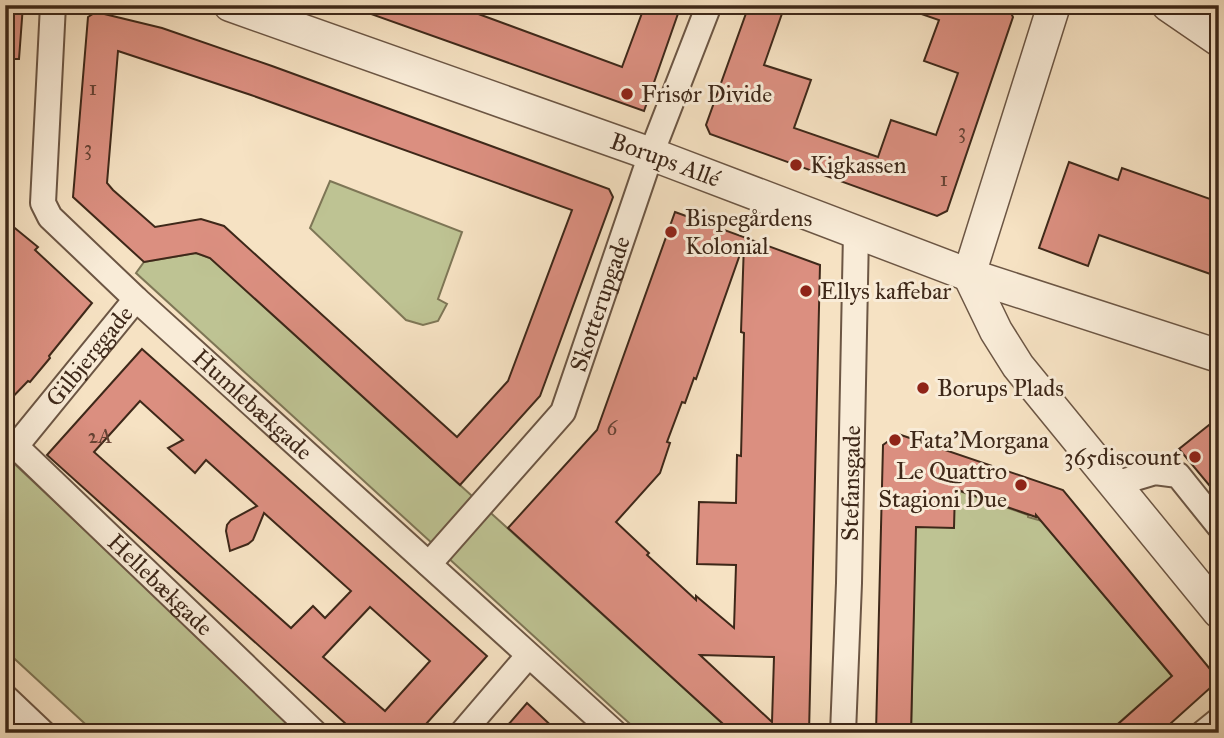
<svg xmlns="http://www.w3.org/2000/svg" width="1224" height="738" font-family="'IM FELL Great Primer',serif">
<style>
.green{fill:#bec393;stroke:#7e7656;stroke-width:2}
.building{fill:#db8f80;stroke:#3e2819;stroke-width:2;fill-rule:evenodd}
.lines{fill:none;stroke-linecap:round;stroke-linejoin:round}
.minor-casing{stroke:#6c5644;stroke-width:28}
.tertiary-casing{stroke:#6c5644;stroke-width:35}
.minor{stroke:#f9ecd8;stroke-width:24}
.tertiary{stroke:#f9ecd8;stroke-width:32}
.poi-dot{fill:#8f2418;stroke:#f9ecd8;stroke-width:2.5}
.labels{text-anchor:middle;stroke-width:6;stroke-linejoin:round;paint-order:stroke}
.number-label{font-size:21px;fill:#654233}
.poi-label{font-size:24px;fill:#3e2819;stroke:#f9ecd8;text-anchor:start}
.street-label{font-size:24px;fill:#3e2819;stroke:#f9ecd8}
</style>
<rect width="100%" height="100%" fill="#f6e2c3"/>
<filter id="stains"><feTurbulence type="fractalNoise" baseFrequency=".00286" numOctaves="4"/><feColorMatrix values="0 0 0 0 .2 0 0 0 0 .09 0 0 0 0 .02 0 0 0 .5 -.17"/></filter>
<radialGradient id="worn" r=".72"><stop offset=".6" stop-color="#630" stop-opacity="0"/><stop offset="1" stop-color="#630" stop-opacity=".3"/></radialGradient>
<!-- green -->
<g class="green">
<polygon points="330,181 462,232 438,299 447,304 438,321 423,325 406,320 310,228"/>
<polygon points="196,253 210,258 733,733 640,733 136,273 144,262"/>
<polygon points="5,455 301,733 95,733 5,650"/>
<polygon points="922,478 1028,515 1028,517 1042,521 1172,676 1113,728 1105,733 911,733 916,482"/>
</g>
<!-- building -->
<g class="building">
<polygon points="5,5 23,5 19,59 5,59"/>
<polygon points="355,5 454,5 622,67 645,5 681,5 644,111 354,8"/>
<polygon points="749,5 785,5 764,65 811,80 794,128 878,157 891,120 936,135 958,73 924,61 939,20 904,8 904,5 998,5 1009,9 1013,17 947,211 937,216 710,134 706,125"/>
<path d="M 96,12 L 162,28 L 272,66 L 609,189 L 613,197 L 540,396 L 460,485 L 210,258 L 196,253 L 144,262 L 73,197 L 88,17 ZM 118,51 L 251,95 L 572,210 L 508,381 L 457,437 L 224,226 L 201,219 L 155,227 L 113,190 L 107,183 Z"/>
<polygon points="1069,162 1118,180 1122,168 1216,201 1212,213 1219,215 1219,277 1099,235 1088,266 1039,248"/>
<path d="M 675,212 L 820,265 L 809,733 L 733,733 L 508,528 L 597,430 ZM 744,243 L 741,332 L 744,333 L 741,456 L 737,455 L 736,503 L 699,502 L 697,564 L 736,565 L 734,628 L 696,596 L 696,600 L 647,555 L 649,553 L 616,522 L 660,473 L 670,443 L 667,442 L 682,402 L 685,403 L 694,378 L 696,379 ZM 700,655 L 774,657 L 772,722 Z"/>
<polygon points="5,220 38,247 35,250 92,303 49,356 50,358 30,382 28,381 5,405"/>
<path d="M 142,349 L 487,656 L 418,733 L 356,733 L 47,455 ZM 140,401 L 183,440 L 168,448 L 195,473 L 206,460 L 257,506 L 231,520 L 227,525 L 226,531 L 230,551 L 248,544 L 253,540 L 264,513 L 351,591 L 325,618 L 313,606 L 291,628 L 94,452 ZM 370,607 L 430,661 L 385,711 L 323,657 Z"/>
<polygon points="1219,417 1219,497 1179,449"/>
<polygon points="898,434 1063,490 1219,680 1160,733 1108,733 1172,676 1036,515 1036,517 955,489 954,528 916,527 911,733 876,733 883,445"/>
<polygon points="527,703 559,733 501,733"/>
</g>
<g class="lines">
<!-- minor casing -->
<g class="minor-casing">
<g id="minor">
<path id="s1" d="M 53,5 L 43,203 L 50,217 L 136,299 L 615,733"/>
<path id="s2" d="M 5,436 L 315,733"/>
<path id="s3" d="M 16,446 L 136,299"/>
<polyline points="1115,484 1155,472 1178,475 1219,526"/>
<path id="s4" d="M 429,564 L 563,412 L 651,154 L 709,5"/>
<polyline points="5,697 43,733"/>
<polyline points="462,733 528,656"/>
<path id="s5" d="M 843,733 L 849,583 L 856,233"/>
<polyline points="1203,733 1219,720"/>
</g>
</g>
<!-- tertiary casing -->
<g class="tertiary-casing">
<g id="tertiary">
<path id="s6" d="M 230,5 L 651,154 L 969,275 L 1219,356"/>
<polyline points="1168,5 1219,40"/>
<polyline points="969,275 996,331 1018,366 1219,612"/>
<polyline points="969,275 1054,5"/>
</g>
</g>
<!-- minor -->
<use href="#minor" class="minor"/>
<!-- tertiary -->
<use href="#tertiary" class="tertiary"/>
</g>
<!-- markers -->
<g class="poi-dot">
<circle cx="627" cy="94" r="7"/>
<circle cx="796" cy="165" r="7"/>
<circle cx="671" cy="232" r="7"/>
<circle cx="806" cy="291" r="7"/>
<circle cx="923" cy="388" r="7"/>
<circle cx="895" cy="440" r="7"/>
<circle cx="1195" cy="457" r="7"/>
<circle cx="1021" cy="485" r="7"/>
</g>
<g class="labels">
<!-- number labels -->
<g class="number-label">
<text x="93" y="95">1</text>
<text x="962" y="138">3</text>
<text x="88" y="155">3</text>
<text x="944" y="186">1</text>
<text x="612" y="435">6</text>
<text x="100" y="443">2A</text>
</g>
<!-- poi labels -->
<g class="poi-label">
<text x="641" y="102">Frisør Divide</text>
<text x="810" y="173">Kigkassen</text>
<text x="685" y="226">Bispegårdens<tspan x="685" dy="28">Kolonial</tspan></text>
<text x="820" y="299">Ellys kaffebar</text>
<text x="937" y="396">Borups Plads</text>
<text x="909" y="448">Fata'Morgana</text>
<text x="1181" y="465" text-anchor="end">365discount</text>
<text x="1007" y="479" text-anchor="end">Le Quattro<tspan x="1007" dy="28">Stagioni Due</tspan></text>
</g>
<!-- street labels -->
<g class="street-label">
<text dy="8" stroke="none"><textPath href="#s6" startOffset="462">Borups Allé</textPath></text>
<text dy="8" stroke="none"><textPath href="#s4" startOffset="317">Skotterupgade</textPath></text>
<text dy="8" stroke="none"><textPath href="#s3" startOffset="116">Gilbjerggade</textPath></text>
<text dy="8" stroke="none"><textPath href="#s1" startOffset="490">Humlebækgade</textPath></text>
<text dy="8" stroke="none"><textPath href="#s5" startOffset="250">Stefansgade</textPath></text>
<text dy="8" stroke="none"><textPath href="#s2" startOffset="215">Hellebækgade</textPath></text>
</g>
</g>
<!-- margin -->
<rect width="1224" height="738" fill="none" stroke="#f6e2c3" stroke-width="28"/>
<rect x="7" y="7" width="1210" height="724" fill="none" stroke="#3e2819" stroke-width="3.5"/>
<rect x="14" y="14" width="1196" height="710" fill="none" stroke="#3e2819" stroke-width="2"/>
<rect width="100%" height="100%" filter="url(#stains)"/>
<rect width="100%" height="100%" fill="url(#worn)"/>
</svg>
